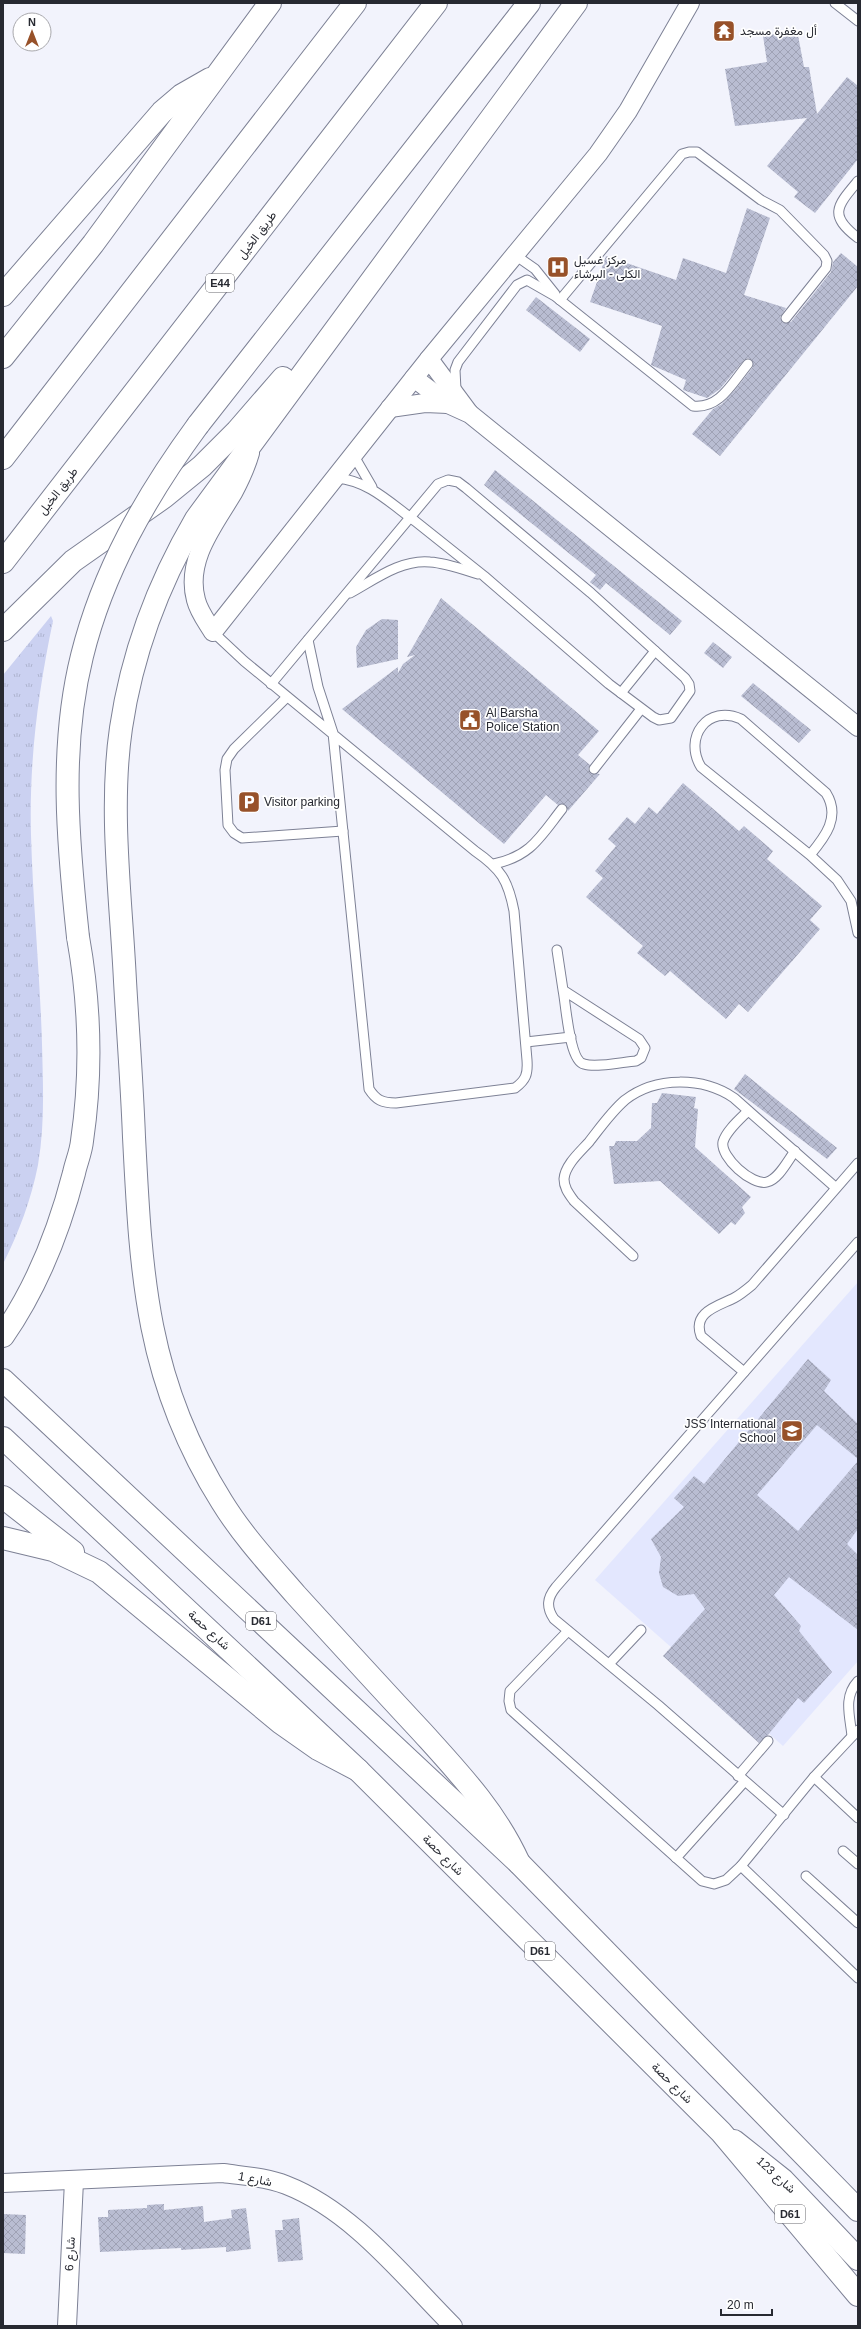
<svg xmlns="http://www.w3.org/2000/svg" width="861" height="2329" font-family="Arial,Vazirmatn,sans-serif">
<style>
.built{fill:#e3e7fe}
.grass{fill:url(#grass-tufts)}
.building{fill:url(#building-cross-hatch)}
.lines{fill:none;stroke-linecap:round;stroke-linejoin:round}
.service-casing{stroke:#7d8195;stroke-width:11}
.minor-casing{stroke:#7d8195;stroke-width:20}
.secondary-casing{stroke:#7d8195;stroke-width:24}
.primary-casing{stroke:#7d8195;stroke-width:24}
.motorway-casing{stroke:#7d8195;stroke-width:24}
.service{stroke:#fff;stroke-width:9}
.minor{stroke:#fff;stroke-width:18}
.secondary{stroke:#fff;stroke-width:22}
.primary{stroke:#fff;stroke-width:22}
.motorway{stroke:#fff;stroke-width:22}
.motorway-bridge-casing{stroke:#7d8195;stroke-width:24;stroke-linecap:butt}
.motorway-bridge{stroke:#fff;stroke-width:22}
.labels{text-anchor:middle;stroke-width:3.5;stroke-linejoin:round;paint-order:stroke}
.shield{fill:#fff;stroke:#68696f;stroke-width:1}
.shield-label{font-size:11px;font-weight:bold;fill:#272931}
.poi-label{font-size:12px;fill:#272931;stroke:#fff;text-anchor:start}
.street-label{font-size:12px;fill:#272931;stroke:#fff}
</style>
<defs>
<pattern id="grass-tufts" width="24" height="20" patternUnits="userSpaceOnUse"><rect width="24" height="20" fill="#cbd1f1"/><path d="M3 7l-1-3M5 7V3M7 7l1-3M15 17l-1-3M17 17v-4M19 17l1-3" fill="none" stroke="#aeb3cf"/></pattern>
<pattern id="building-cross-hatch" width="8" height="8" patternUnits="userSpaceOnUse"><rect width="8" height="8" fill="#b9bdd2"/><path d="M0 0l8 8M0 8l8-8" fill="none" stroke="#9fa2b5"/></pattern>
</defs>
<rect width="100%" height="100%" fill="#f2f3fc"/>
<!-- built -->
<polygon class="built" points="858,1282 858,1661 783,1746 595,1580"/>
<!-- grass -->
<path class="grass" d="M 51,616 L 53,621 C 38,692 29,762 31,835 C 33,905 40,974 42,1044 C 43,1085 45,1125 38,1165 C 31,1200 19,1232 3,1264 L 3,675 Z"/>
<!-- building -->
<g class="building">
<polygon points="797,30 804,67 809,67 817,114 847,77 858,86 858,159 815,213 794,197 798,192 767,166 807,118 735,126 725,69 767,62 763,36"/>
<polygon points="747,208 770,218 744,295 786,308 780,317 783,323 791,322 831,272 833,262 841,253 858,267 858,286 720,456 692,434 713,409 722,404 735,390 753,367 752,360 748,358 744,360 720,389 707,398 683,390 686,380 651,365 662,326 590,302 606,256 676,280 683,258 726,273"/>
<polygon points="536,297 590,339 580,352 526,310"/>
<polygon points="495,470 682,621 670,635 606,583 600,590 590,582 596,575 484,485"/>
<polygon points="441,598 599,731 578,755 590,765 588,769 590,773 600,774 568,811 565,804 558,805 546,795 504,844 342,709 398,667 398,673 403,664 415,655 407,657"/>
<polygon points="382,619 398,620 398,659 357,668 356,647 366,630"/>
<polygon points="713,642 732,657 723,668 704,653"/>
<polygon points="753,683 811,730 799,743 741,696"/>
<polygon points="683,783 739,831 744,826 773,851 767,859 822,906 810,920 820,929 748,1012 739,1004 726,1019 670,971 665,976 637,953 643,946 586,897 603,878 595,871 616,846 608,839 627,817 635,824 649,807 657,814"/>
<polygon points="745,1074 837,1148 827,1159 734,1089"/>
<polygon points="662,1093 696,1097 694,1108 698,1109 695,1147 751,1197 742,1207 745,1213 735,1225 731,1222 719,1234 660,1181 614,1184 609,1146 614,1146 616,1141 637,1141 651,1128 652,1103 657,1103"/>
<polygon points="808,1359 831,1380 824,1391 858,1424 858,1459 817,1425 757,1495 798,1531 858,1461 858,1529 847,1544 858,1555 858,1630 789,1577 774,1595 801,1626 799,1631 832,1672 804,1703 798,1698 768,1735 759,1743 663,1656 705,1609 694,1594 678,1596 663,1587 659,1573 661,1557 651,1539 684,1507 674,1498 694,1476 704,1484"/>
<polygon points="164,2204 164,2210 203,2206 204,2222 232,2218 231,2210 246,2208 251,2249 226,2252 226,2247 181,2250 181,2248 100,2252 98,2217 108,2217 108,2210 147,2208 147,2205"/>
<polygon points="3,2214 26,2215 25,2254 3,2253"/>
<polygon points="299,2218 303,2260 278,2262 275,2230 283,2230 282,2220"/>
</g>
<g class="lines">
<!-- service casing -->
<g class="service-casing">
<g id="service">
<polyline points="835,3 858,21"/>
<path d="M 858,181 C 837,206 828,215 858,238"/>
<polyline points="515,255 535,269 555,294"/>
<polyline points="560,300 682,154 689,152 697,152 761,200 780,210 824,255 827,261 826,268 786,318"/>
<path d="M 456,390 L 455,370 L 458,362 L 517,285 L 527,280 L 555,296 L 693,406 C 720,409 732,383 748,364"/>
<polyline points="354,456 372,487"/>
<path d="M 350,593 C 374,580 401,559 430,562 C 446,563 462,569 478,574"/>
<path d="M 213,632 L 244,661 L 475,851 C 501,869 508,880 514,911 L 527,1060 C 528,1074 526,1080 515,1088 L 396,1103 C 382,1103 376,1100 369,1089 L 333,733 L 318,687 L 308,640"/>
<path d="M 271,684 L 438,484 L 448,480 L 458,482 L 466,488 L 591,593 L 685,678 L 689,684 L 690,691 L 671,718 L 659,720 L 653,717 L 609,684 L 484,576 L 415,521 C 390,503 369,481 337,478"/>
<polyline points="621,693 655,651"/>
<polyline points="287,697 234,749 227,759 225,770 228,825 234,833 242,838 343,831"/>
<polyline points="594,769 641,709"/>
<path d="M 810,855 C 825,837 841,817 826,793 L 741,719 C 708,704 683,737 701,767 L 810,855 L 837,880 L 851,901 L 858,933"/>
<path d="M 494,864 C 531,856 540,837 562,809"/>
<path d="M 557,950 L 563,990 L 639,1039 L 645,1048 L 641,1058 L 636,1061 C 623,1062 596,1068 584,1064 C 569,1061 566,1004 563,990"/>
<polyline points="526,1042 571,1037"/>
<path d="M 748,1111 C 740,1119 726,1131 723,1142 C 720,1157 752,1186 767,1182 C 779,1179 788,1160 795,1151"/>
<path d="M 633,1256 L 574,1201 C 569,1194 564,1188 564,1179 C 565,1165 580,1152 589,1142 C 600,1128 611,1112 625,1100 C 656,1076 703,1077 734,1098 L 835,1187"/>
<path d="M 744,1372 L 701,1336 C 692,1312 718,1306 734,1298 C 740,1295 746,1290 752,1285 L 858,1163"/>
<polyline points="568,1631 510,1691 509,1701 511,1710 702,1881 714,1884 726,1880 741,1866 814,1777 858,1730"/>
<polyline points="609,1664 641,1630"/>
<path d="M 852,1736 C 850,1716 843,1697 858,1681"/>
<polyline points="738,1776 768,1741"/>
<polyline points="814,1777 858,1818"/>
<path d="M 784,1815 L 658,1705 L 554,1619 C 546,1607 547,1598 556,1587 L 858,1242"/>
<polyline points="843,1851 858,1864"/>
<polyline points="676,1858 744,1782"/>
<polyline points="741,1866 858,1978"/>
<polyline points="806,1876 858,1923"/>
</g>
</g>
<!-- minor casing -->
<g class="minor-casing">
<g id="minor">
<polyline points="429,359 469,413"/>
<polyline points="414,378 448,404 470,414 858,727"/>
<polyline points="390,408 425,403 448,404"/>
<path d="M 250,453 C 246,467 240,480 233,493 C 214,525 185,560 196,600 C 199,612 207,622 213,632 L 429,359 L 598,154 L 628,111 L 690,3"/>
<path d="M 3,2183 L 223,2173 C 244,2176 266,2177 286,2185 C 353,2211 403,2276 453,2326"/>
<polyline points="67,2326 74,2181"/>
</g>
</g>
<!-- secondary casing -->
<g class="secondary-casing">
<polyline id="secondary" points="734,2141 783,2180 858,2259"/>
</g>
<!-- primary casing -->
<g class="primary-casing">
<g id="primary">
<polyline points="3,1380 519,1863 858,2210"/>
<polyline points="3,1438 358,1770 721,2132 858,2295"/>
</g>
</g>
<!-- motorway casing -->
<g class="motorway-casing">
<g id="motorway">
<polyline points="3,295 162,112 182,95 210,79"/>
<polyline points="3,357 93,244 270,3"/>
<polyline points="198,425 529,3"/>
<polyline points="3,458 355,3"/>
<polyline points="3,562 436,3"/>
<polyline points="3,630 73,561 164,497 202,466 237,431 283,378"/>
<path d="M 3,1336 C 37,1287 59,1231 74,1173 C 76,1163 81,1152 82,1141 C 92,1073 90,1004 78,937"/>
<polyline points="3,1497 73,1552"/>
<polyline points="3,1538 53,1550 99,1572 281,1723 318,1749 358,1770"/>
<path d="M 519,1863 C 496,1812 460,1774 422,1732 C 380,1687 338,1641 296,1595 C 270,1565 243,1536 222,1502 C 146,1381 141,1275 134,1137 C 132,1085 128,1033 125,981 C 121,899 109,809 121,728 C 132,653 158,584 196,519 L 576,3"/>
</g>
</g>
<!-- service -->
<use href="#service" class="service"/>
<!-- minor -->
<use href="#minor" class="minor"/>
<!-- secondary -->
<use href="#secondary" class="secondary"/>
<!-- primary -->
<use href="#primary" class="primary"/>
<!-- motorway -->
<use href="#motorway" class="motorway"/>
<!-- motorway-bridge casing -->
<g class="motorway-bridge-casing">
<path id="motorway-bridge" d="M 78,937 C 68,844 59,748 82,656 C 103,571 146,496 198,425"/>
</g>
<!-- motorway-bridge -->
<use href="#motorway-bridge" class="motorway-bridge"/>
</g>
<!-- icons -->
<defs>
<g id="temple-square" transform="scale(1.15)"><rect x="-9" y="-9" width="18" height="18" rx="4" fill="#975129" stroke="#fff"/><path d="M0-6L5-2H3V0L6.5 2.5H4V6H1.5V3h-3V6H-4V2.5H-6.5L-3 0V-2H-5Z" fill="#fff"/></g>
<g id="hospital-square" transform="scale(1.15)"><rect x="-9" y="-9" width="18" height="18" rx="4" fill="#975129" stroke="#fff"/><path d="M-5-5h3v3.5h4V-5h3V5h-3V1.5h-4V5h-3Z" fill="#fff"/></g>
<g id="civic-square" transform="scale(1.15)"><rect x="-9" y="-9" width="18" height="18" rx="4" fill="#975129" stroke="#fff"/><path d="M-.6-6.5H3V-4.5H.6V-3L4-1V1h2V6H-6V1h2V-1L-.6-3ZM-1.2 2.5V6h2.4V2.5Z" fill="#fff"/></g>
<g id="parking-square" transform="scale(1.15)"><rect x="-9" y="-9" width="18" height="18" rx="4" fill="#975129" stroke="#fff"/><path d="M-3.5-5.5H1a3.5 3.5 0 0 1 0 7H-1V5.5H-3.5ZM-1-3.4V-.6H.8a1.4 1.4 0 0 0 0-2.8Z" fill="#fff"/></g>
<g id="school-square" transform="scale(1.15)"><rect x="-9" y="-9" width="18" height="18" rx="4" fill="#975129" stroke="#fff"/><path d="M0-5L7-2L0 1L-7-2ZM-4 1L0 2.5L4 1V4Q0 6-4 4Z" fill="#fff"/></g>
</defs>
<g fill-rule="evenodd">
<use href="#temple-square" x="724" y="31"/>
<use href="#hospital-square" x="558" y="267"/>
<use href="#civic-square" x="470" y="720"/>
<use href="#parking-square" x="249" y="802"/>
<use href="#school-square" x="792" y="1431"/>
</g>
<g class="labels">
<!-- shield labels -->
<g class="shield">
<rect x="206" y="274" width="28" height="18" rx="3"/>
<rect x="246" y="1612" width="30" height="18" rx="3"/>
<rect x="525" y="1942" width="30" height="18" rx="3"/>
<rect x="775" y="2205" width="30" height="18" rx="3"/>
</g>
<g class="shield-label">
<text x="220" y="287">E44</text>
<text x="261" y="1625">D61</text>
<text x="540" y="1955">D61</text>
<text x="790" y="2218">D61</text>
</g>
<!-- poi labels -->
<g class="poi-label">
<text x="740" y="35">أل مغفرة مسجد</text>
<text x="574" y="264">مركز غسيل<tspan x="574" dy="14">الكلى - البرشاء</tspan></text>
<text x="486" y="717">Al Barsha<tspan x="486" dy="14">Police Station</tspan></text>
<text x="264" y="806">Visitor parking</text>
<text x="776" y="1428" text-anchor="end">JSS International<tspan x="776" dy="14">School</tspan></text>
</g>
<!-- street labels -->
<g class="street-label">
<text transform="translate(257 235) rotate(-53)" y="4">طريق الخيل</text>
<text transform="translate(58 491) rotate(-52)" y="4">طريق الخيل</text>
<text transform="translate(209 1630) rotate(43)" y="4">شارع حصة</text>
<text transform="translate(443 1855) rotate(45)" y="4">شارع حصة</text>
<text transform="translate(672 2083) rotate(45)" y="4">شارع حصة</text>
<text transform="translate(776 2175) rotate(42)" y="4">شارع 123</text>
<text transform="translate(255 2179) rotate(11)" y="4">شارع 1</text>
<text transform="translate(70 2254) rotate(-87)" y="4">شارع 6</text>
</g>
</g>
<!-- border -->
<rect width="861" height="2329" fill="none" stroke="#272931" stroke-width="8"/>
<!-- north arrow -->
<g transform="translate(32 32)"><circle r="19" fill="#ffffff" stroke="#a9a9ad"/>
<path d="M0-3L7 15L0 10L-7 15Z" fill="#975129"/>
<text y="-6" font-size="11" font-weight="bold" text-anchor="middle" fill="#272931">N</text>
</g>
<!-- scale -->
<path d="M721 2309v6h51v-6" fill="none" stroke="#272931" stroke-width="2"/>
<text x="727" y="2309" font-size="12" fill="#272931" stroke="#ffffff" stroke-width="3" paint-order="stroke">20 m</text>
</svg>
